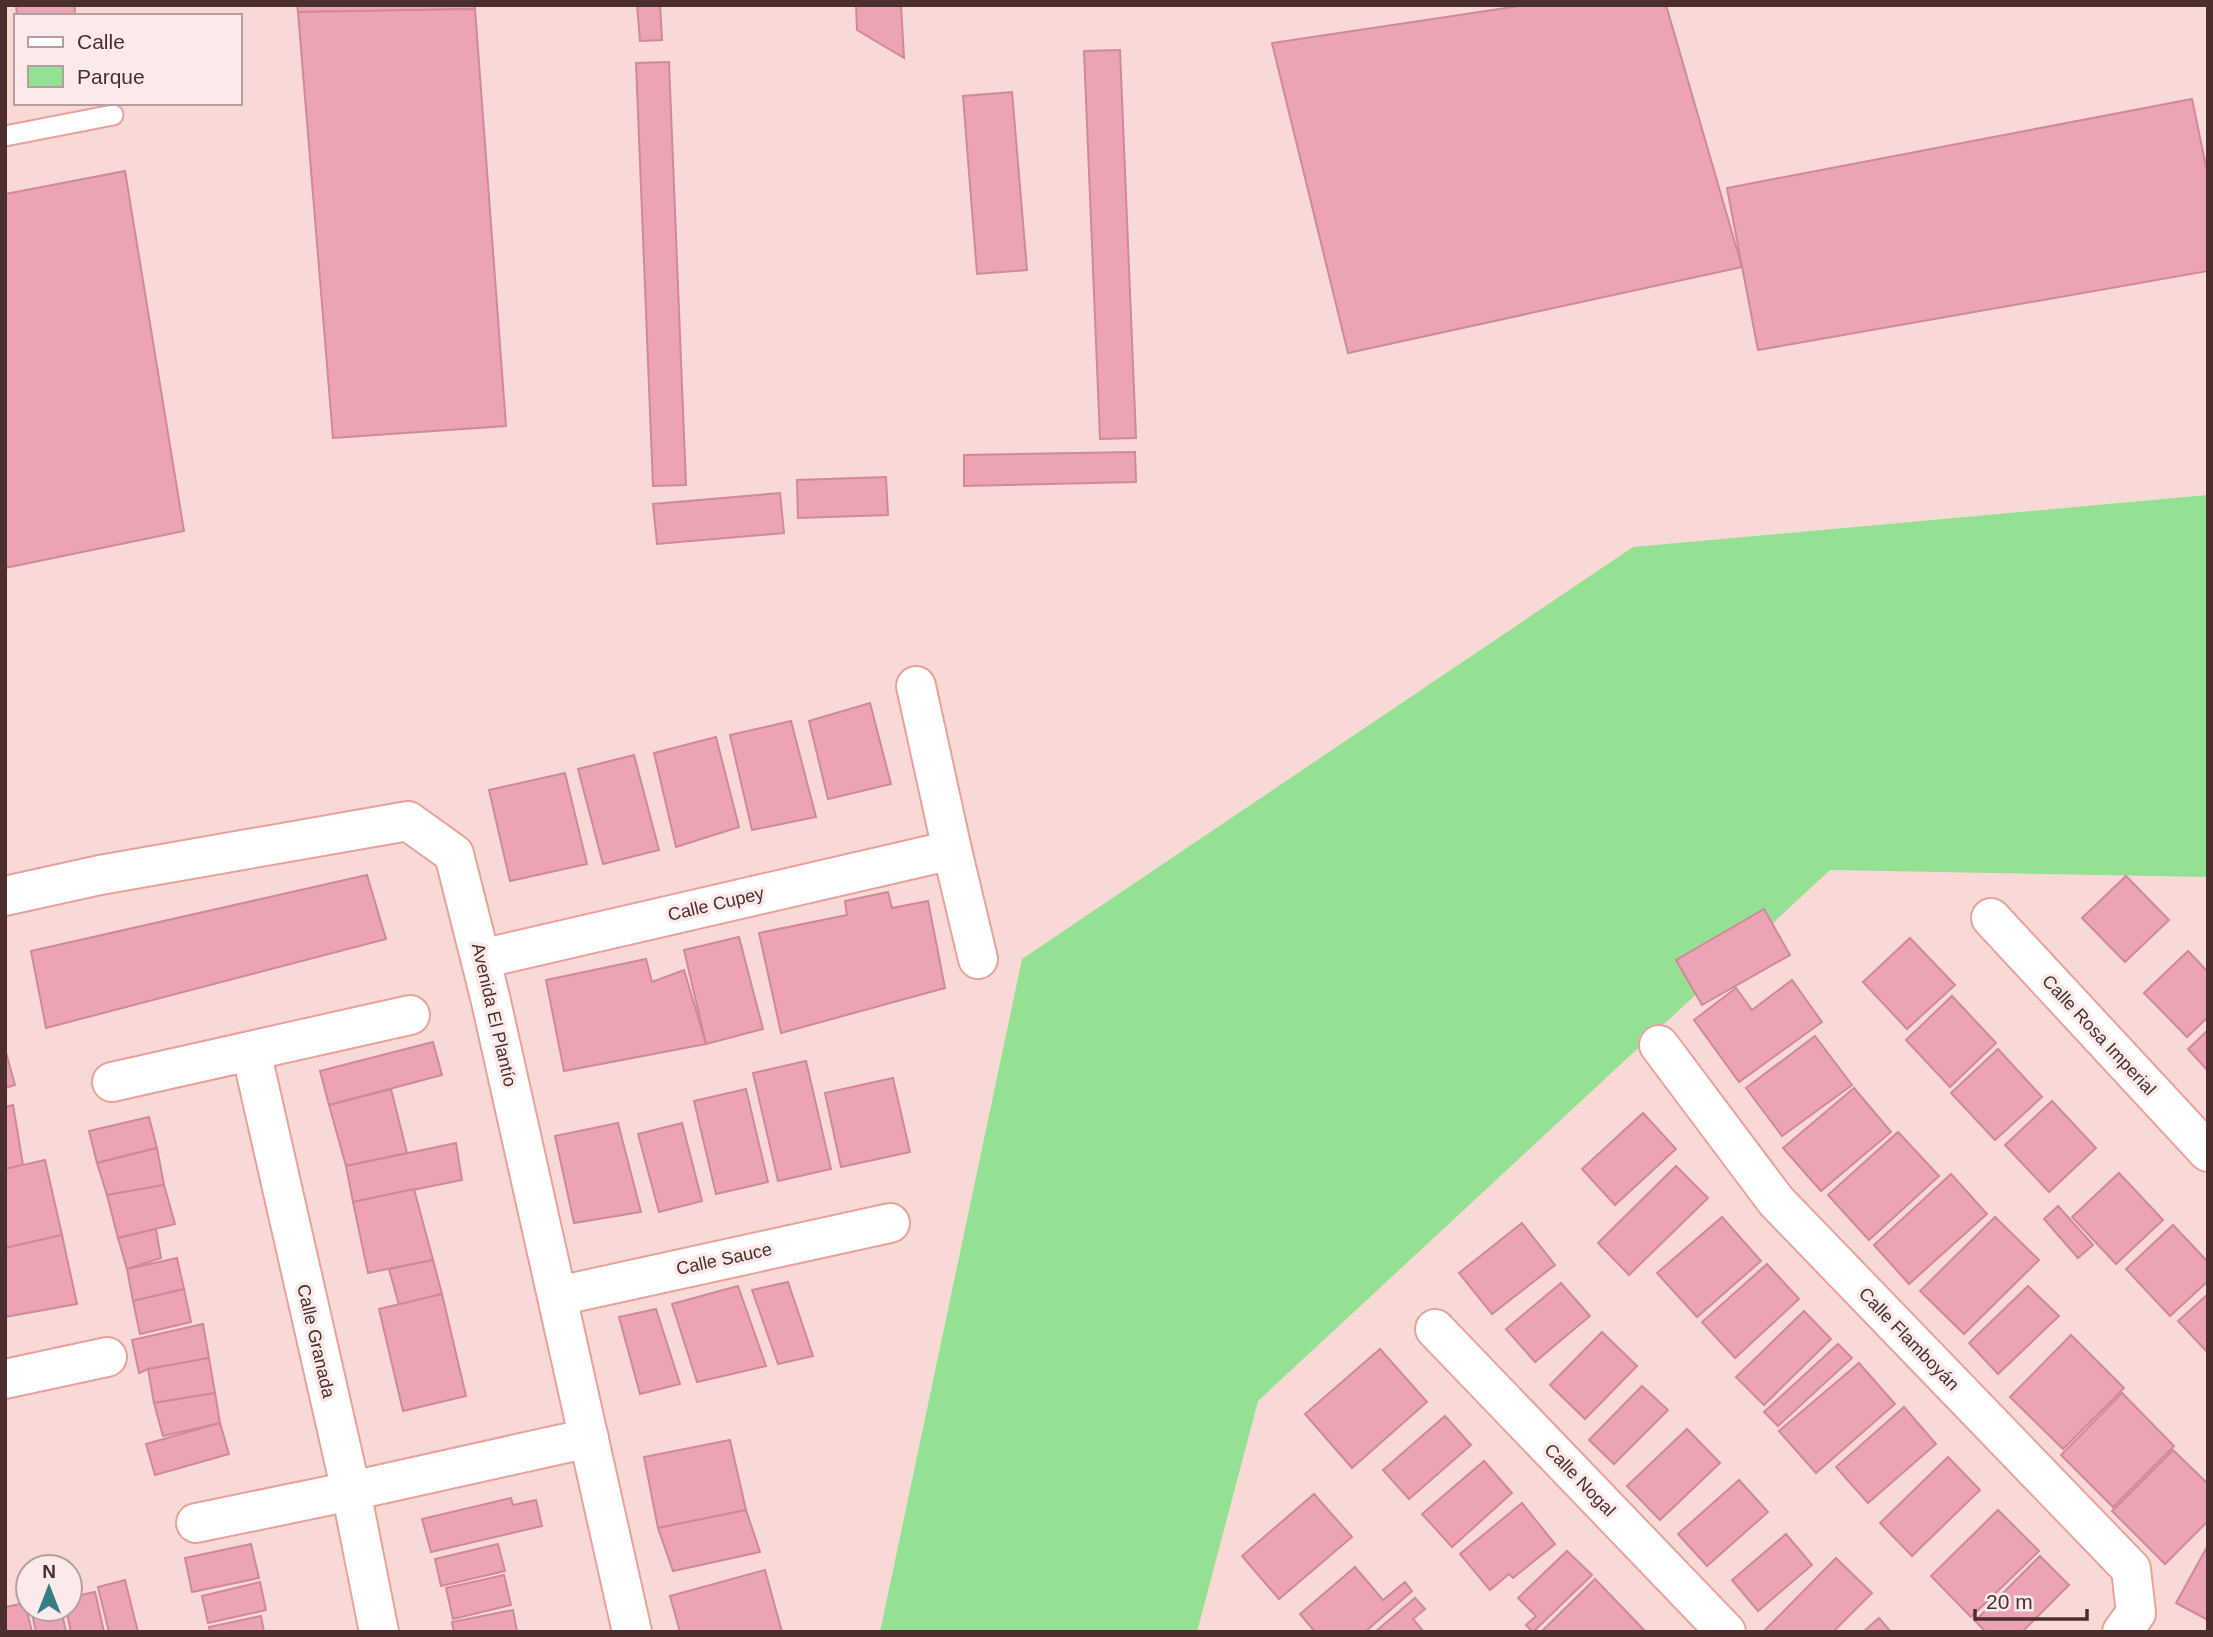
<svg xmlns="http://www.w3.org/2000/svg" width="2213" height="1637" font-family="Arial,sans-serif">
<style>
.green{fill:#94e194}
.building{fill:#eca4b4;stroke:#cf8999;stroke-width:2}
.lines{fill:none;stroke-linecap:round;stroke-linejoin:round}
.service-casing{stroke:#e9a19b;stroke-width:23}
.minor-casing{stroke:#e9a19b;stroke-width:42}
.service{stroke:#fff;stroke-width:19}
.minor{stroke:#fff;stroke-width:38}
.labels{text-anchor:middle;stroke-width:7;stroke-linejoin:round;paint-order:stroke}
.street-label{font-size:18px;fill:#4c2f2d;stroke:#faeae9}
</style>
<rect width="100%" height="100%" fill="#f8d9d6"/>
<!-- green -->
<polygon class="green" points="2208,495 2208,877 1830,870 1258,1401 1197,1632 880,1632 1022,959 1633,547"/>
<!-- building -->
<g class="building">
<polygon points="16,5 74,5 75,9 74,16 17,16"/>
<polygon points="297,5 475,5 475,9 298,12"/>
<polygon points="637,5 660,5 662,40 640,41"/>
<polygon points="856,5 901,5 904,58 857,30"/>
<polygon points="1526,5 1666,5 1742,267 1348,353 1272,43"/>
<polygon points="475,9 506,426 333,438 298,12"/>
<polygon points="1120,50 1136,438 1100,439 1084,51"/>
<polygon points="669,62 686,485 653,486 636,63"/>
<polygon points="1012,92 1027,270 977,274 963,96"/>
<polygon points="2192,99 2208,176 2208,271 1758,350 1727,188"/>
<polygon points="125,171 184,531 5,568 5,194"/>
<polygon points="1135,452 1136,482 964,486 964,455"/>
<polygon points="886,477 888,515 798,518 797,480"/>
<polygon points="780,493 784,533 657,544 653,504"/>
<polygon points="870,703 891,784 828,799 809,721"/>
<polygon points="791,721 816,817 752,830 730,735"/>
<polygon points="716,737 739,827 676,847 654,753"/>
<polygon points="634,755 659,850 603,864 578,769"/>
<polygon points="565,773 587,864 510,881 489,790"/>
<polygon points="367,875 386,939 46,1028 31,951"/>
<polygon points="2126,876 2169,920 2125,962 2082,918"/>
<polygon points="888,892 892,908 928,901 945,988 781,1033 759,933 847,915 845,901"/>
<polygon points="1764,909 1790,955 1702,1005 1676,960"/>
<polygon points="739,937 763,1029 706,1044 684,950"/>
<polygon points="1910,938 1955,985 1907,1029 1863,982"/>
<polygon points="2188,951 2208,972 2208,1017 2187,1037 2144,993"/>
<polygon points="646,959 652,982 684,970 706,1044 564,1071 546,980"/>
<polygon points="1792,980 1822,1022 1739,1082 1694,1020 1736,988 1752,1010"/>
<polygon points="1952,996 1996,1043 1950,1087 1906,1040"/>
<polygon points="2208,1030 2208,1071 2188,1049"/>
<polygon points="1815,1036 1852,1085 1782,1136 1746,1088"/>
<polygon points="433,1042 442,1075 329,1105 320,1071"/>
<polygon points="5,1049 15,1085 5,1088"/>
<polygon points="1998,1049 2042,1097 1995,1140 1951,1093"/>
<polygon points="806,1061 831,1169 778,1181 753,1073"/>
<polygon points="893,1078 910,1152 841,1167 825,1093"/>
<polygon points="1854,1088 1891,1132 1821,1191 1783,1148"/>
<polygon points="391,1089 407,1153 346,1166 329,1105"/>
<polygon points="746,1089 768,1182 716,1194 694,1101"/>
<polygon points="2052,1101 2096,1148 2049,1192 2005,1145"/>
<polygon points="13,1105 23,1165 5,1169 5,1107"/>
<polygon points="1643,1113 1676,1149 1615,1205 1582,1169"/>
<polygon points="149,1117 157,1148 97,1163 89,1131"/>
<polygon points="618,1123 641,1212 574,1223 555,1136"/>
<polygon points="682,1123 702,1201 659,1212 638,1134"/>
<polygon points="1898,1132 1939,1176 1869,1240 1828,1195"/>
<polygon points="456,1143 462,1180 353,1202 346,1166"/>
<polygon points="157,1148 164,1185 107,1195 97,1163"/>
<polygon points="45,1160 62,1235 5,1248 5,1169"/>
<polygon points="1676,1166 1708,1198 1629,1275 1598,1243"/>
<polygon points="2119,1173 2163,1220 2116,1264 2072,1217"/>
<polygon points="1951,1174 1987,1214 1909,1284 1874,1245"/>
<polygon points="164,1185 175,1224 118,1238 107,1195"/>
<polygon points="414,1189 433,1260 368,1273 353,1202"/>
<polygon points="2058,1206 2093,1245 2078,1258 2044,1219"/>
<polygon points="1722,1217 1761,1261 1697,1317 1657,1273"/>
<polygon points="1995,1217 2039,1260 1964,1334 1920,1291"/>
<polygon points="1522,1223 1555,1265 1492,1314 1459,1273"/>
<polygon points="2173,1225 2208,1262 2208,1281 2170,1316 2126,1269"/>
<polygon points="156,1229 161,1258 127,1269 118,1238"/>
<polygon points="62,1235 77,1304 5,1317 5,1248"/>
<polygon points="177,1258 184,1289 133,1301 127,1269"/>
<polygon points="433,1260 442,1294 399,1305 389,1269"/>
<polygon points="1767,1264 1799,1299 1735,1358 1702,1322"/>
<polygon points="788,1282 813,1356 778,1364 752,1290"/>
<polygon points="1561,1283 1590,1316 1535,1362 1506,1329"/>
<polygon points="738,1286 766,1366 697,1382 672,1304"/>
<polygon points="2028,1286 2059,1316 1998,1374 1969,1343"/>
<polygon points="184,1289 191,1322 140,1334 133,1301"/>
<polygon points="442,1294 466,1396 403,1411 379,1309"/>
<polygon points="2208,1294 2208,1353 2178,1321"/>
<polygon points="656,1309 680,1384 640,1394 619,1317"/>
<polygon points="1804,1311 1831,1339 1764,1405 1736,1377"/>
<polygon points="203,1324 209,1358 148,1369 139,1373 132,1340"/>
<polygon points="1602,1332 1637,1366 1585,1419 1550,1385"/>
<polygon points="2071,1335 2124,1388 2063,1449 2010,1397"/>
<polygon points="1838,1344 1852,1358 1778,1426 1764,1412"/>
<polygon points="1380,1349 1427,1402 1352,1468 1305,1414"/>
<polygon points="209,1358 215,1393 154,1403 148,1369"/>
<polygon points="1859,1363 1895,1404 1816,1473 1779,1431"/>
<polygon points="1642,1386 1668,1410 1614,1464 1589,1440"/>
<polygon points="215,1393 220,1423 163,1436 154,1403"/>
<polygon points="2122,1393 2174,1446 2113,1507 2061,1455"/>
<polygon points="1904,1407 1936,1444 1868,1503 1836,1467"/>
<polygon points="1445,1416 1471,1445 1409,1499 1383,1470"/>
<polygon points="220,1423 229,1454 155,1475 146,1444"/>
<polygon points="1687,1429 1720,1463 1660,1520 1627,1486"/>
<polygon points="730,1440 746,1510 658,1528 644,1457"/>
<polygon points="2173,1450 2208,1484 2208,1521 2165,1564 2112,1511"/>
<polygon points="1948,1457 1980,1490 1912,1556 1880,1523"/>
<polygon points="1484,1461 1512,1493 1452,1547 1422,1514"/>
<polygon points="1739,1480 1768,1512 1707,1566 1678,1534"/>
<polygon points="1314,1494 1352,1537 1279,1599 1242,1556"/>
<polygon points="511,1498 513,1505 536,1500 542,1526 431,1552 422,1519"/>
<polygon points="1522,1503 1555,1544 1513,1578 1509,1574 1490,1590 1460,1554"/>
<polygon points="746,1510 760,1552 673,1571 658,1528"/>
<polygon points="1998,1510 2039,1551 1971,1617 1931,1576"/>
<polygon points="1786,1534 1812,1565 1758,1611 1732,1580"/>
<polygon points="251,1544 259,1578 192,1592 185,1558"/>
<polygon points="498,1544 505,1571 441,1586 435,1559"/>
<polygon points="2207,1547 2208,1547 2208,1620 2176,1603"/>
<polygon points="1567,1551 1592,1575 1533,1632 1526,1625 1536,1616 1518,1598"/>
<polygon points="2040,1556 2069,1585 2022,1632 1986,1632 1975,1621"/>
<polygon points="1836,1558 1872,1593 1833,1632 1764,1631"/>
<polygon points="1355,1567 1383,1600 1405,1582 1412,1591 1365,1632 1315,1632 1300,1614"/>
<polygon points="765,1570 782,1632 680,1632 670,1596"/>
<polygon points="504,1575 511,1605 453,1619 446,1588"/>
<polygon points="1595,1579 1646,1632 1541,1632"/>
<polygon points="125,1580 138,1632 109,1632 98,1587"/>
<polygon points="260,1582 266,1610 208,1623 202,1596"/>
<polygon points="95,1592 104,1632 71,1632 66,1609 70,1609 70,1597"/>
<polygon points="1415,1598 1425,1609 1413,1619 1424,1632 1375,1632"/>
<polygon points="25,1603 32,1632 5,1632 5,1607"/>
<polygon points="31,1609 61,1609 66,1632 36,1632"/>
<polygon points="513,1610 517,1632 454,1632 452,1622"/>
<polygon points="261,1616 264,1632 210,1632 209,1627"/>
<polygon points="1879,1618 1891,1632 1863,1632"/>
</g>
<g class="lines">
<!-- service casing -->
<g class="service-casing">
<polyline id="service" points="5,136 113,115"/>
</g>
<!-- minor casing -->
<g class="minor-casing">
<g id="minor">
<polyline points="916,686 952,850 978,959"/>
<polyline points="5,896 100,875 408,821 454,854 490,997 632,1632"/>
<polyline points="1991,918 2208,1152"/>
<polyline points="481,959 952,850"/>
<polyline points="1659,1045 1776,1201 2131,1569 2136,1613 2122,1632"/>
<polyline points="251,1051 351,1491 379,1632"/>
<polyline points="112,1082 410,1015"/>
<polyline points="558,1296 890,1223"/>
<polyline points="1435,1329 1726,1632"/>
<polyline points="5,1379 107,1357"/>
<polyline points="196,1523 351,1491 589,1438"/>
</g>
</g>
<!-- service -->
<use href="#service" class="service"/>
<!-- minor -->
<use href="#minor" class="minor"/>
</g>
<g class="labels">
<!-- street labels -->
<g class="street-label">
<text transform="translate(716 904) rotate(-13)" y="6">Calle Cupey</text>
<text transform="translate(494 1015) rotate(77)" y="6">Avenida El Plantío</text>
<text transform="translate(2099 1035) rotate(47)" y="6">Calle Rosa Imperial</text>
<text transform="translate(724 1259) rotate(-12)" y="6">Calle Sauce</text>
<text transform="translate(1909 1339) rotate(46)" y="6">Calle Flamboyán</text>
<text transform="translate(316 1341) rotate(77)" y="6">Calle Granada</text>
<text transform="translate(1580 1480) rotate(46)" y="6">Calle Nogal</text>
</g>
</g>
<!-- border -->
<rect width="2213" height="1637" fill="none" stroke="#4c2f2d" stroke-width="14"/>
<!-- legend -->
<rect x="14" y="14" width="228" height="91" fill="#faeae9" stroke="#b49f9e" stroke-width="2"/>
<rect x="28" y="37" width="35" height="10" fill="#ffffff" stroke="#b49f9e" stroke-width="2"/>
<text x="77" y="49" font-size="21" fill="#4c2f2d">Calle</text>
<rect x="28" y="66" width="35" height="21" fill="#94e194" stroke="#b49f9e" stroke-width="2"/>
<text x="77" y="84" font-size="21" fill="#4c2f2d">Parque</text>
<!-- north arrow -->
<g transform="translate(49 1588)"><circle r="33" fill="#faeae9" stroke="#b49f9e" stroke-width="2"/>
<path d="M0-5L12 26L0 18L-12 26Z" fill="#367e85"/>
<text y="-10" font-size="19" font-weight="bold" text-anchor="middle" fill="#4c2f2d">N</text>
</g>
<!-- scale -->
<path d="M1975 1609v10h112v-10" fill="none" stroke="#4c2f2d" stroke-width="3.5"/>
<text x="1986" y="1609" font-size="21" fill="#4c2f2d" stroke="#faeae9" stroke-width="5" paint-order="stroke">20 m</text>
</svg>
